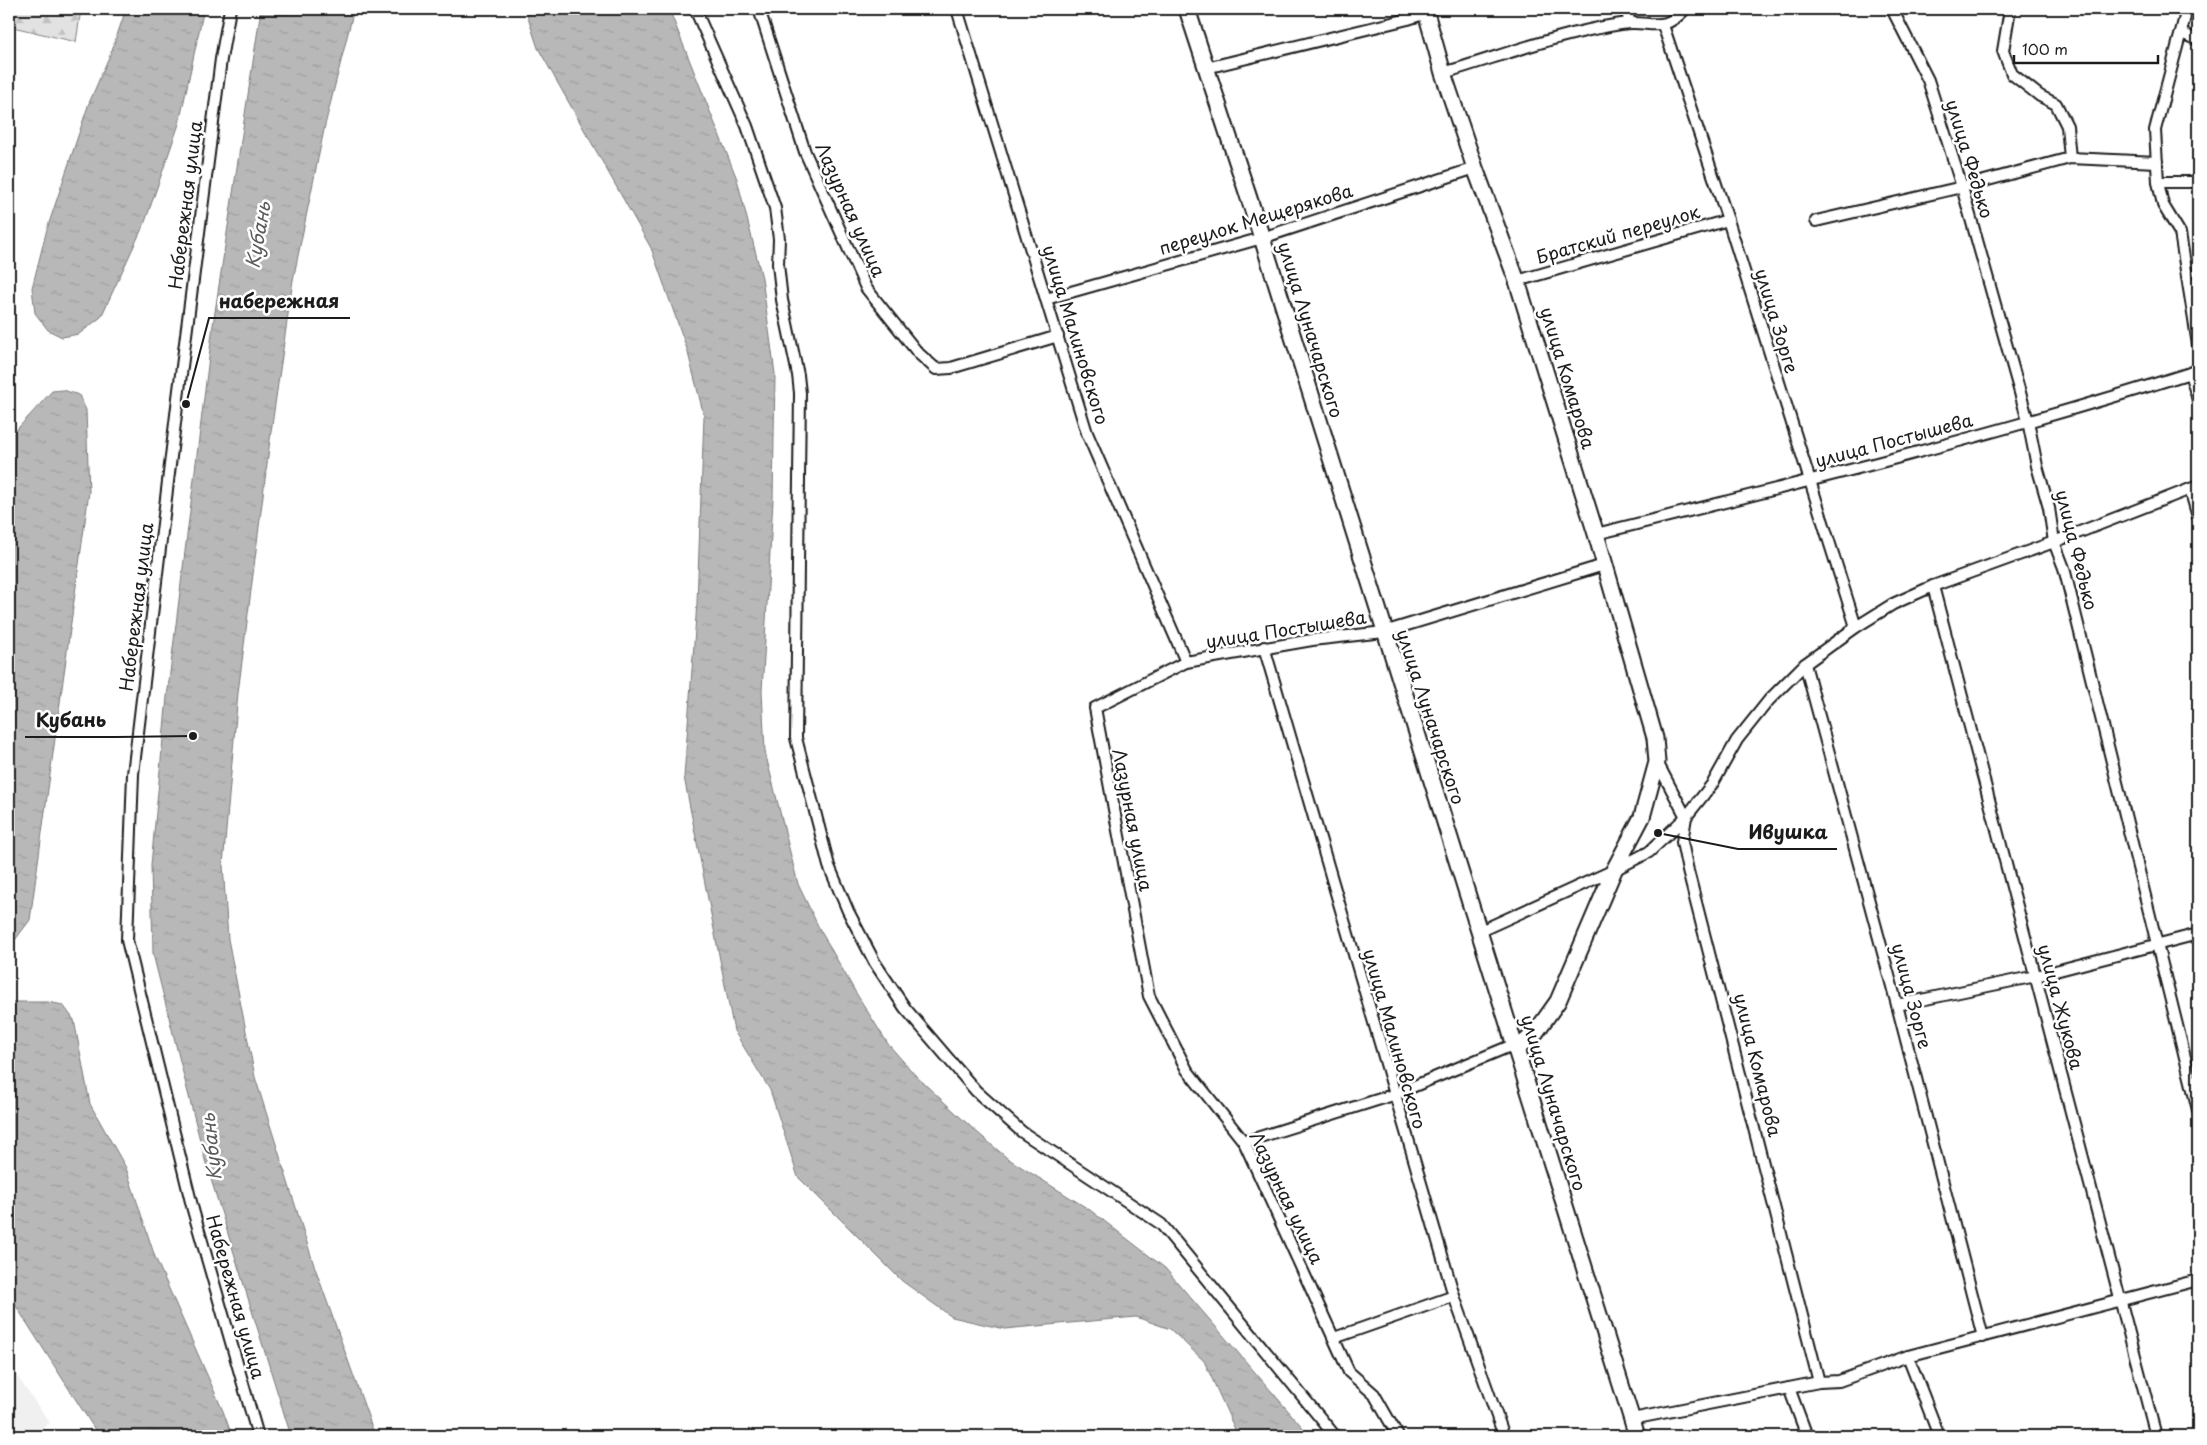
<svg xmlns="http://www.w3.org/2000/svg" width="2207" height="1445" font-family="'Playpen Sans',sans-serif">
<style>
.built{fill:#f0f0f0}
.forest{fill:url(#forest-firs);stroke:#7f7f7f}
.water{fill:url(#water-ripples);stroke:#7a7a7a}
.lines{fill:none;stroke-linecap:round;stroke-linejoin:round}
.street-casing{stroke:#1c1c1c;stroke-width:14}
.secondary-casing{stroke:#1c1c1c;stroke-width:19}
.street{stroke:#fff;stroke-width:10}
.secondary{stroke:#fff;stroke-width:15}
.labels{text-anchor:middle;stroke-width:5;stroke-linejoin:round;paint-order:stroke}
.street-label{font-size:18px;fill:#1c1c1c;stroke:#fff}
.water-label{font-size:19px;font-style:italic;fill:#5a5a5a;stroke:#fff}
.leader{fill:none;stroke:#1c1c1c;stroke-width:2}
.callout-dot{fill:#1c1c1c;stroke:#fff;stroke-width:2}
.callout-label{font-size:19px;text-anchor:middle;font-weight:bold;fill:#1c1c1c;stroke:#fff;stroke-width:5;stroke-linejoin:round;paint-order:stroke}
</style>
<defs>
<pattern id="forest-firs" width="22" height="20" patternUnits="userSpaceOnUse" patternTransform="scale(1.25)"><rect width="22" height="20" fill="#e2e2e2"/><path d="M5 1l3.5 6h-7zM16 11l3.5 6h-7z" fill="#c1c1c1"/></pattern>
<pattern id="water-ripples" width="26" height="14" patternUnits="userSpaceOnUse" patternTransform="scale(1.25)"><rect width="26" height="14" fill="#b8b8b8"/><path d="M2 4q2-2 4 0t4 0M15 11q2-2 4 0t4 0" fill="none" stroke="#9e9e9e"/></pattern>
</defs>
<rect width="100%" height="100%" fill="#fff"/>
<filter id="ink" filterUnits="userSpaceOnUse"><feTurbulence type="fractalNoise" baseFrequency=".02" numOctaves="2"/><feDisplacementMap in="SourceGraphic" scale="10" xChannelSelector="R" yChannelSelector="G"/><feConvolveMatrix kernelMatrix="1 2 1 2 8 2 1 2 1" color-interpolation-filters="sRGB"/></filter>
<g filter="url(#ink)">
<!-- built -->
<polygon class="built" points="9,1365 50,1423 32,1436 9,1436"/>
<!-- forest -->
<polygon class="forest" points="9,9 81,9 76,42 9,26"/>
<!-- water -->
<g class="water">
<polygon points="126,9 203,9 203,13 179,124 145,222 101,317 79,334 62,337 48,330 35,313 32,288 47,229 89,103 112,50"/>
<polygon points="261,9 354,9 325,125 293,280 271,432 238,693 223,865 228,939 255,1077 313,1262 375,1436 291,1436 205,1160 153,954 151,865 167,697 213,325"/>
<polygon points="525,9 669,9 737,179 762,278 775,374 773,500 762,691 765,752 798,884 819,928 856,993 888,1044 916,1076 971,1127 1007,1158 1090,1210 1165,1268 1310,1436 1238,1436 1204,1361 1170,1329 1136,1317 1004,1329 952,1317 902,1281 798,1177 770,1090 734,1031 684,777 697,603 704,416 687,349 651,248 538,48"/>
<polygon points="63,390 79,395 86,410 89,492 30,920 15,940 9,941 9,438 52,391"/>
<polygon points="9,1002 48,1002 63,1005 74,1020 90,1104 126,1168 155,1257 223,1411 232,1436 99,1436 9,1295"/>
</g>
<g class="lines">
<!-- street casing -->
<g class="street-casing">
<g id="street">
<polyline points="230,9 221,59 178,398 133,774 127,940 193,1210 258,1436"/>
<polyline points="695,9 747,126 775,208 779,239 778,264 782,300 798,375 800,393 796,738 829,866 848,911 875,963 905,1008 976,1091 1022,1132 1161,1224 1335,1436"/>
<polyline points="759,9 805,152 866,288 918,353 936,369 951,368 1058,336"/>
<polyline points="957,9 1087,433 1186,662"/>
<polyline points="1626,9 1630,23"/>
<polyline points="1892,9 1928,80 1962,187 2028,421 2037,466 2049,508 2054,542 2064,568 2198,1110"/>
<polyline points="2010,9 2003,51 2012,74 2040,96 2056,104 2067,126 2070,158"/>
<polyline points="2187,9 2155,130 2158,182 2163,205 2180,233 2198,345"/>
<polyline points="1663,25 1728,220 1856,627"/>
<polyline points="2181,33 2198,40"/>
<polyline points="1206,68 1408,19 1426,13"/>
<path d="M 1443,73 C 1501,56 1561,33 1621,24 C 1650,19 1662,35 1685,9"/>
<polyline points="2158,182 2198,182"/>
<polyline points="1816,221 1962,187 2070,158 2157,162"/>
<polyline points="1517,281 1728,220"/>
<polyline points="1046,299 1262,238 1475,168"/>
<polyline points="2190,373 2198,400"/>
<polyline points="2190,489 2198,517"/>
<path d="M 1596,534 C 1795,485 1995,435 2190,373 L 2198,369"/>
<polyline points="1933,586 2156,1436"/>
<polyline points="1264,647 1454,1296 1504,1436"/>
<polyline points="1805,664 1897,1005 1983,1337"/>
<polyline points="1657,762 1686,817 1682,842 1688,871 1819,1382"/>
<polyline points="1478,932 1614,870 1649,852 1686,817 1713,783 1737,740 1769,700 1805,664 1856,627 1893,604 1933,586 2054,542 2198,486"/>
<polyline points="1897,1005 2036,976 2198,934"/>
<polyline points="1244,1142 1393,1095 1515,1044"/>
<polyline points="1334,1338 1454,1296"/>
<polyline points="1908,1356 1939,1436"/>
<polyline points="1789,1388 1807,1436"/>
<polyline points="1632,1419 1819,1382 1839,1381 1908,1356 2198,1280"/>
<polyline points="1398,1436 1374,1394 1349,1372 1244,1142 1187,1070 1149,996 1095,708 1186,662 1312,640 1384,632 1604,565"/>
</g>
</g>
<!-- secondary casing -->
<g class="secondary-casing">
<g id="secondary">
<polyline points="1187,9 1262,238 1637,1436"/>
<polyline points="1425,9 1443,73 1475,168 1517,281 1596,534 1655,738 1657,762 1642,817 1614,870 1558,1001 1536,1032 1517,1049"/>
</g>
</g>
<!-- street -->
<use href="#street" class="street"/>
<!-- secondary -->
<use href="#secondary" class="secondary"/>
</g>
</g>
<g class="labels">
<!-- street labels -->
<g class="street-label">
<text transform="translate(1969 159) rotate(73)" y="6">улица Федько</text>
<text transform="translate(186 205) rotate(-83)" y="6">Набережная улица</text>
<text transform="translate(850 210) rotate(66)" y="6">Лазурная улица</text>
<text transform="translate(1256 220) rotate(-17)" y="6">переулок Мещерякова</text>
<text transform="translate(1618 235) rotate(-16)" y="6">Братский переулок</text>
<text transform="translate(1776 321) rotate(73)" y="6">улица Зорге</text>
<text transform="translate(1310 330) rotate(73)" y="6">улица Луначарского</text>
<text transform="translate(1075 335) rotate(73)" y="6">улица Малиновского</text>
<text transform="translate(1567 378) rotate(73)" y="6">улица Комарова</text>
<text transform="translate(1894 441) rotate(-15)" y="6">улица Постышева</text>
<text transform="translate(2076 550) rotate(76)" y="6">улица Федько</text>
<text transform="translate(137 607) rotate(-83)" y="6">Набережная улица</text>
<text transform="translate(1286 630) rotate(-9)" y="6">улица Постышева</text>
<text transform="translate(1430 717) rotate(72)" y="6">улица Луначарского</text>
<text transform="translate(1132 820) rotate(79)" y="6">Лазурная улица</text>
<text transform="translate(1911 996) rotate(75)" y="6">улица Зорге</text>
<text transform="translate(2060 1007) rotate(75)" y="6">улица Жукова</text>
<text transform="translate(1394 1039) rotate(74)" y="6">улица Малиновского</text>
<text transform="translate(1757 1065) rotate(76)" y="6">улица Комарова</text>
<text transform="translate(1553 1103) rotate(73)" y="6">улица Луначарского</text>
<text transform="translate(1286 1198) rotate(64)" y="6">Лазурная улица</text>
<text transform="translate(235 1297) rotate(74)" y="6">Набережная улица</text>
</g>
<!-- water labels -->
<g class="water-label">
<text transform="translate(258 235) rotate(-80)" y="7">Кубань</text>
<text transform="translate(211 1147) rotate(-96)" y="7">Кубань</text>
</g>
</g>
<!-- callouts -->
<path class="leader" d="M186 404L209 318H350M193 736L116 737H25M1658 833L1738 849H1837"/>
<g class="callout-dot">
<circle cx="186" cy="404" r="5"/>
<circle cx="193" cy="736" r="5"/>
<circle cx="1658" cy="833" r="5"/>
</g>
<g class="callout-label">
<text x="279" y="308">набережная</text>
<text x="71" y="727">Кубань</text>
<text x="1788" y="839">Ивушка</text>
</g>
<!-- margin -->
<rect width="2207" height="1445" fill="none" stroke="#fff" stroke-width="30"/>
<rect x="15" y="15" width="2177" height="1415" fill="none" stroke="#1c1c1c" stroke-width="2" filter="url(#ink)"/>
<!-- scale -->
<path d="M2014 55v8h144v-8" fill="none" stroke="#1c1c1c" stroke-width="2.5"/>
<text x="2022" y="55" font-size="15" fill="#1c1c1c" stroke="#ffffff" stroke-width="4" paint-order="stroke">100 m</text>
</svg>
